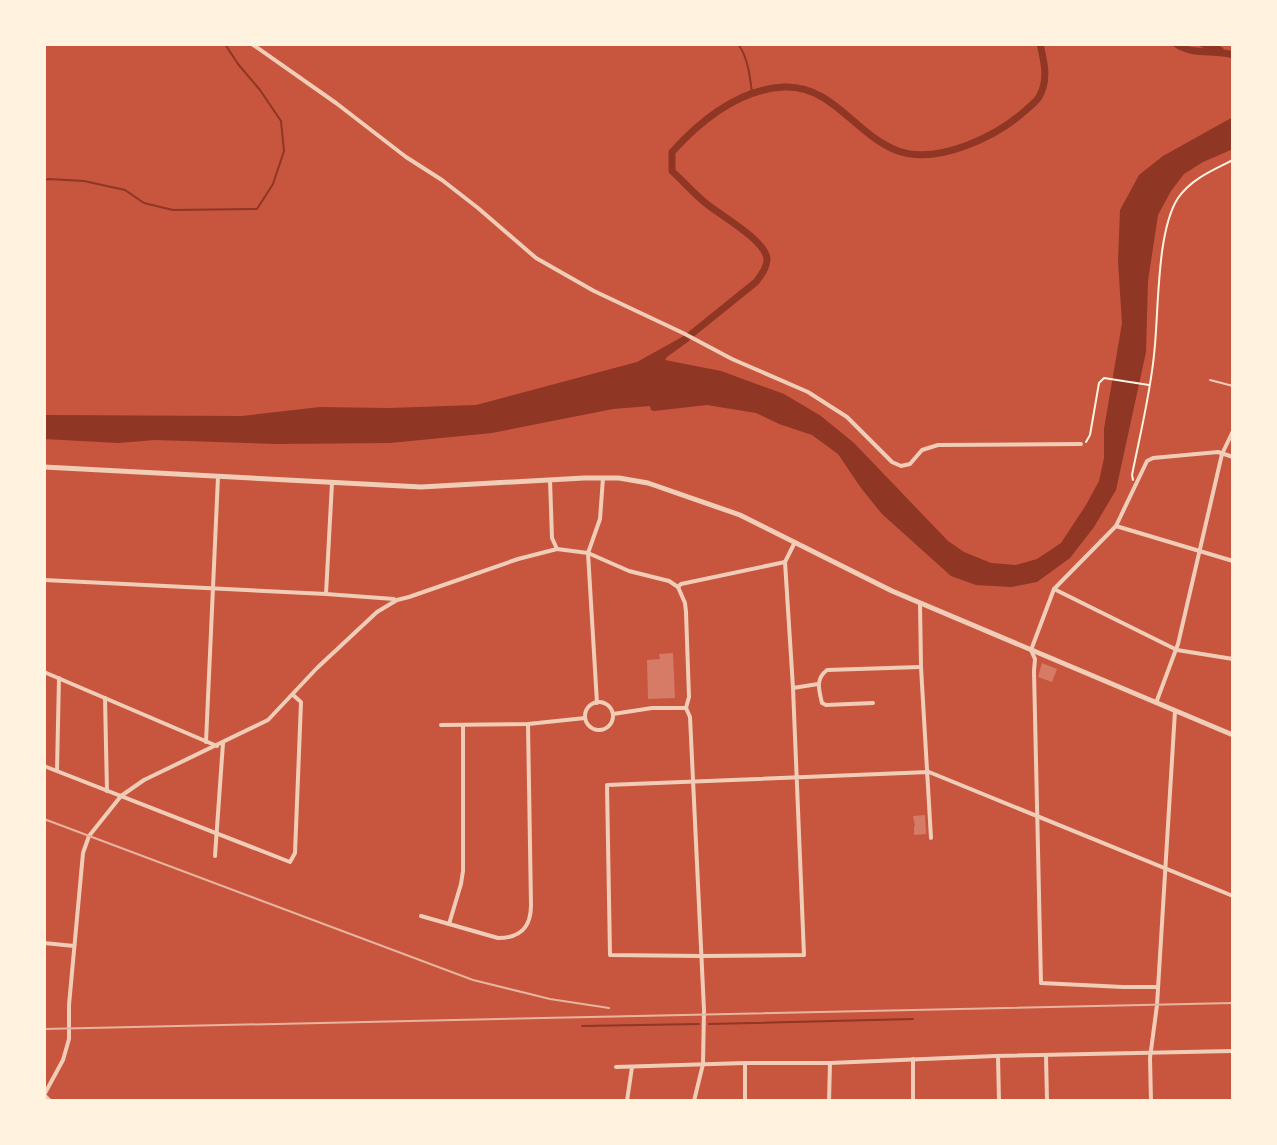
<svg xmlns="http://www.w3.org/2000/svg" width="1277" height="1145" font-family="'Nunito Sans',sans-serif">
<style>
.water{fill:#8f3625}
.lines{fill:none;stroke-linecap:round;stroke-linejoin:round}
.stream{stroke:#8f3625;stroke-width:2}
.canal{stroke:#8f3625;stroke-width:7}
.building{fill:#d67c66}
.path{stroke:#fff3e0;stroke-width:2}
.service{stroke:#f1ccb7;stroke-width:2}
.minor{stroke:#f1ccb7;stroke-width:4}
.tertiary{stroke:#f1ccb7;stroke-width:5}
.rail{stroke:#e9b49f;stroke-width:2}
</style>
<rect width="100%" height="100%" fill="#c8553d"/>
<!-- water -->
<polygon class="water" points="1233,117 1233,149 1203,162 1184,174 1171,191 1158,215 1148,281 1146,352 1116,490 1094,527 1070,558 1037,582 1011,587 976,585 951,576 882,514 861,488 838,454 812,435 779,424 756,413 707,405 654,411 651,410 650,406 613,409 492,433 390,443 275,444 155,440 118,443 44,439 44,415 242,416 320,407 389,408 476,405 637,362 682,337 689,341 667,357 665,360 721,371 784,394 821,416 854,443 948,541 964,552 991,563 1016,565 1037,559 1061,543 1086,505 1099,481 1104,458 1104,429 1122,323 1118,262 1120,210 1139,175 1163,156"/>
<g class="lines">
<!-- stream -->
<g class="stream">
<path d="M 738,44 C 748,57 750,77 752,93"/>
<polyline points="44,180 49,179 84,181 125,190 144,203 173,210 257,209 273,184 284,151 281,121 260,90 238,64 225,44"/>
<polyline points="709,1024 913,1019"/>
<polyline points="582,1026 699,1024"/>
</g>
<!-- canal -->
<g class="canal">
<path d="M 1176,44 C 1193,56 1215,49 1233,55"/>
<polyline points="1203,44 1220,50"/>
<path d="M 684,340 L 756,282 C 761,275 767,268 767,259 C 766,241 722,216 708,205 C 695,195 684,182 672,171 L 672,152 C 701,120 739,89 784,87 C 833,85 855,135 898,151 C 939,165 997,136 1026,110 C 1030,106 1036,102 1039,97 C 1049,80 1044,61 1040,44"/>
</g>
</g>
<!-- building -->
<g class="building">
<polygon points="673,653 675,698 648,699 647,660 660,659 659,654"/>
<polygon points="1042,663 1057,669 1052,682 1038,677"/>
<polygon points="925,815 926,834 914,835 914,826 915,826 913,816"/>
</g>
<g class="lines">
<!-- path -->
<g class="path">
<polyline points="1086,442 1090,435 1099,383 1104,378 1149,385"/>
<path d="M 1133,480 L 1132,475 C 1140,435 1150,395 1154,355 C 1159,313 1156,232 1178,198 C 1191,179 1213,170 1233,160"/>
</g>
<!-- service -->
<polyline class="service" points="1210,380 1233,386"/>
<!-- minor -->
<g class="minor">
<polyline points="252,44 336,103 406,157 442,180 478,208 536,258 594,291 683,333 732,359 808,392 847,417 892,462 901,466 910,464 922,450 938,445 1081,444"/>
<polyline points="550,480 552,538 557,549"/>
<polyline points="1116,526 1233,561"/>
<polyline points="795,542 785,562 793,688 804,955 701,956 610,955 607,785 929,772 1233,896"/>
<polyline points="44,580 326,594 394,599"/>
<polyline points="678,587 685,603 686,612 689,697 686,708 690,717 704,1010 703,1064 694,1101"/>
<polyline points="678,587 681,584 785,562"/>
<polyline points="1054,589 1177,650 1233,659"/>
<polyline points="326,594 332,483"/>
<polyline points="920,603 921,667 931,838"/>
<polyline points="44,672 217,746"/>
<polyline points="793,688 818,684"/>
<polyline points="105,698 107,791"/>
<circle cx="599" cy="716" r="14"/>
<polyline points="597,703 588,553 600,519 603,478"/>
<path d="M 873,703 L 826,705 L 822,703 C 819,690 815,679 827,670 L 920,667"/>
<polyline points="1156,703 1178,644 1222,454 1233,431"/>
<polyline points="613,714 652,708 686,708"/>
<polyline points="441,725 528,724 585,718"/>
<polyline points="206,742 218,477"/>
<polyline points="44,766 290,862 295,853 301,702 293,695"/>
<polyline points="57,770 59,678"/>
<polyline points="215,856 223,743"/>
<path d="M 421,916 L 498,938 C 521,938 531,927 531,905 L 528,724"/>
<polyline points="449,924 461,884 463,871 463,725"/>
<polyline points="44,943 74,946"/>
<polyline points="1158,987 1123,987 1041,983 1034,671 1035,659 1031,650 1054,589 1116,526 1147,461 1153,458 1218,452 1233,457"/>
<polyline points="1046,1055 1047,1101"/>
<polyline points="998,1056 999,1101"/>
<polyline points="616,1067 745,1063 830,1063 995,1056 1233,1051"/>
<polyline points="44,1095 63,1060 69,1039 69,1005 83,853 89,836 121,796 144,780 268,720 317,668 377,612 397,600 409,597 518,559 557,549 588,553 629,571 669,581 678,587"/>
<polyline points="44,1095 50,1101"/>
<polyline points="627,1101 632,1067"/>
<polyline points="745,1101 745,1063"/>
<polyline points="829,1101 830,1063"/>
<polyline points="913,1101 913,1059"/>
<polyline points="1151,1101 1150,1058 1157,1005 1175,711"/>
</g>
<!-- tertiary -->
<polyline class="tertiary" points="44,467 421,487 584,478 619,478 648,483 740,515 892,591 1233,735"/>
<!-- rail -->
<g class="rail">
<polyline points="44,819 473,980 550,999 609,1008"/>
<polyline points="44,1029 1233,1003"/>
</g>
</g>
<!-- border -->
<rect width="1277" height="1145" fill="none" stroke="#fff3e0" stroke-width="92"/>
</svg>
